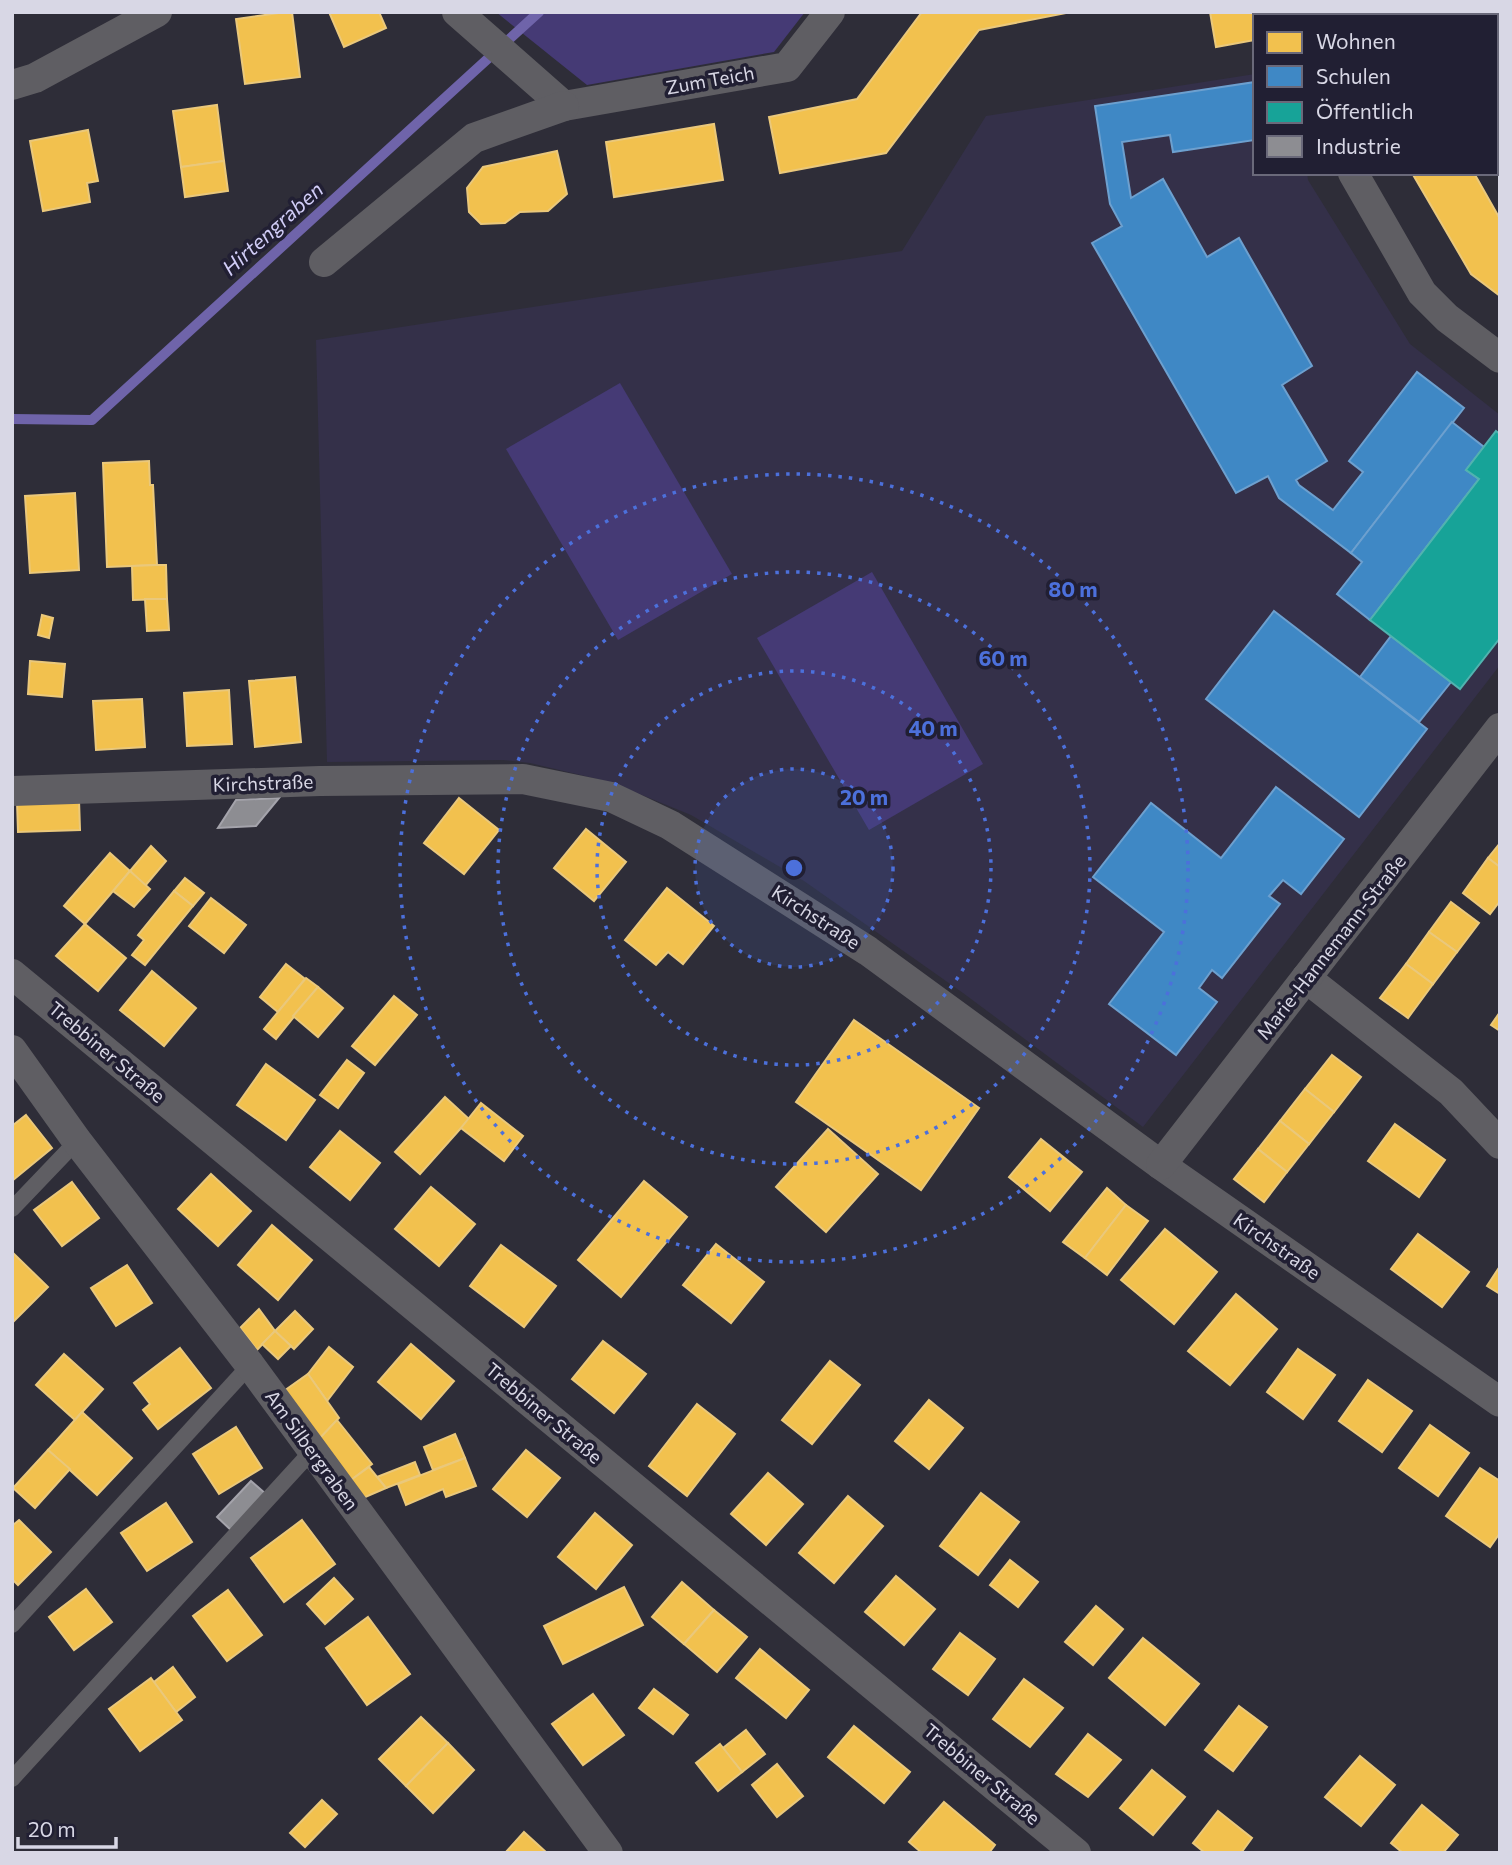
<svg xmlns="http://www.w3.org/2000/svg" width="1512" height="1865" font-family="Commissioner,sans-serif">
<style>
.built{fill:#343049}
.green{fill:#453a75}
.homes{fill:#f2c14e;stroke:#eac87b;stroke-width:2}
.schools{fill:#3f88c5;stroke:#6da0cf;stroke-width:2}
.public{fill:#17a398;stroke:#51b3af;stroke-width:2}
.industry{fill:#8d8d92;stroke:#a4a3ab;stroke-width:2}
.lines{fill:none;stroke-linecap:round;stroke-linejoin:round}
.stream{stroke:#6f64aa;stroke-width:10}
.service{stroke:#5f5e63;stroke-width:16}
.minor{stroke:#5f5e63;stroke-width:30}
.ring{fill:none;stroke:#4c70db;stroke-width:3.5;stroke-dasharray:3.5 7}
.labels{text-anchor:middle;stroke-width:7;stroke-linejoin:round;paint-order:stroke}
.street-label{font-size:19px;fill:#d8d7e5;stroke:#211f33}
.water-label{font-size:21px;font-style:italic;fill:#d1cdf7;stroke:#211f33}
.centre{fill:#4c70db;stroke:#211f33;stroke-width:3.5}
.ring-label{font-size:21px;text-anchor:middle;font-weight:bold;fill:#4c70db;stroke:#211f33;stroke-width:7;stroke-linejoin:round;paint-order:stroke}
</style>
<rect width="100%" height="100%" fill="#2e2d38"/>
<!-- built -->
<polygon class="built" points="1255,74 1255,173 1307,173 1308,180 1410,344 1500,415 1500,665 1143,1127 963,993 804,881 691,815 610,782 530,763 503,760 327,762 316,340 902,251 986,116"/>
<!-- green -->
<g class="green">
<polygon points="496,12 805,12 774,52 587,85"/>
<polygon points="620,383 732,574 618,640 506,449"/>
<polygon points="872,572 983,764 869,830 757,638"/>
</g>
<!-- homes -->
<g class="homes">
<polygon points="286,12 292,12 300,77 245,84 236,19"/>
<polygon points="329,12 379,12 386,28 344,47"/>
<polygon points="922,12 1071,12 979,30 886,153 780,173 769,117 857,99"/>
<polygon points="1210,12 1272,12 1273,16 1255,16 1255,40 1216,47"/>
<polygon points="1377,12 1434,12 1435,16 1377,16"/>
<polygon points="217,105 224,161 181,167 173,111"/>
<polygon points="714,124 723,180 614,197 606,142"/>
<polygon points="88,130 98,181 87,183 90,202 43,211 30,141"/>
<polygon points="557,151 567,194 548,211 520,212 505,223 481,224 469,212 467,188 483,167"/>
<polygon points="224,161 228,191 185,197 181,167"/>
<polygon points="1412,173 1474,173 1500,219 1500,296 1471,274"/>
<polygon points="149,461 150,485 153,485 157,565 107,567 103,463"/>
<polygon points="75,493 79,570 30,573 25,496"/>
<polygon points="157,565 166,565 167,599 133,600 132,566"/>
<polygon points="145,599 167,599 169,630 147,631"/>
<polygon points="42,615 53,618 49,638 38,635"/>
<polygon points="30,661 65,664 62,697 28,694"/>
<polygon points="295,677 301,742 255,747 249,681"/>
<polygon points="229,690 232,744 187,746 184,693"/>
<polygon points="142,699 145,747 96,750 93,701"/>
<polygon points="459,798 499,830 464,874 424,843"/>
<polygon points="79,800 80,830 18,832 17,802"/>
<polygon points="586,829 626,862 594,901 554,868"/>
<polygon points="1500,843 1500,867 1488,858"/>
<polygon points="151,846 166,861 145,886 130,871"/>
<polygon points="110,853 130,871 85,924 64,906"/>
<polygon points="1488,858 1500,867 1500,901 1490,914 1463,893"/>
<polygon points="130,871 150,889 134,907 113,891"/>
<polygon points="185,878 204,893 193,906 174,891"/>
<polygon points="667,888 714,926 683,964 668,952 656,965 625,940"/>
<polygon points="174,891 193,906 145,965 132,955 144,940 138,935"/>
<polygon points="211,898 246,925 224,953 189,926"/>
<polygon points="1451,902 1479,923 1457,952 1429,932"/>
<polygon points="85,924 126,958 98,991 56,956"/>
<polygon points="1429,932 1457,952 1433,984 1406,964"/>
<polygon points="286,964 305,979 278,1012 260,997"/>
<polygon points="1406,964 1433,984 1408,1018 1380,998"/>
<polygon points="152,971 196,1008 164,1046 120,1010"/>
<polygon points="306,978 318,987 276,1039 264,1029"/>
<polygon points="318,987 343,1008 318,1037 293,1016"/>
<polygon points="394,996 417,1015 375,1065 352,1046"/>
<polygon points="1500,1012 1500,1031 1491,1025"/>
<polygon points="854,1020 979,1108 921,1190 796,1102"/>
<polygon points="1332,1055 1361,1077 1334,1112 1305,1089"/>
<polygon points="347,1060 364,1073 338,1108 320,1095"/>
<polygon points="266,1064 315,1100 286,1140 237,1105"/>
<polygon points="1305,1089 1334,1112 1309,1144 1280,1121"/>
<polygon points="445,1097 469,1119 420,1174 395,1152"/>
<polygon points="481,1103 523,1136 504,1161 461,1128"/>
<polygon points="26,1115 52,1148 12,1181 12,1126"/>
<polygon points="1280,1121 1309,1144 1287,1172 1258,1149"/>
<polygon points="1395,1124 1445,1160 1419,1197 1368,1161"/>
<polygon points="828,1129 878,1174 826,1232 776,1187"/>
<polygon points="340,1131 380,1163 350,1200 310,1167"/>
<polygon points="1041,1139 1082,1172 1050,1211 1009,1177"/>
<polygon points="1258,1149 1287,1172 1264,1202 1234,1179"/>
<polygon points="211,1174 251,1211 218,1246 178,1209"/>
<polygon points="644,1181 687,1217 621,1297 578,1260"/>
<polygon points="72,1182 99,1218 62,1246 34,1210"/>
<polygon points="431,1187 475,1224 439,1266 395,1229"/>
<polygon points="1107,1188 1126,1205 1085,1258 1063,1242"/>
<polygon points="1126,1205 1148,1221 1107,1275 1085,1258"/>
<polygon points="272,1225 312,1260 278,1300 238,1265"/>
<polygon points="1165,1229 1217,1272 1174,1324 1121,1280"/>
<polygon points="1418,1234 1469,1272 1442,1307 1391,1269"/>
<polygon points="716,1244 764,1282 731,1323 683,1285"/>
<polygon points="501,1245 556,1286 524,1327 470,1286"/>
<polygon points="12,1252 48,1287 12,1323"/>
<polygon points="127,1265 152,1303 116,1326 91,1288"/>
<polygon points="1500,1266 1500,1294 1487,1286"/>
<polygon points="1236,1294 1277,1329 1230,1385 1188,1351"/>
<polygon points="259,1309 275,1331 257,1350 240,1328"/>
<polygon points="295,1311 313,1329 294,1349 275,1331"/>
<polygon points="275,1331 291,1346 278,1359 262,1344"/>
<polygon points="603,1341 646,1374 614,1413 572,1379"/>
<polygon points="411,1344 454,1381 421,1419 378,1382"/>
<polygon points="329,1347 353,1367 327,1401 308,1374"/>
<polygon points="180,1348 211,1388 158,1429 143,1410 150,1404 134,1383"/>
<polygon points="1298,1349 1335,1375 1303,1419 1267,1392"/>
<polygon points="64,1354 103,1389 75,1420 36,1385"/>
<polygon points="830,1361 860,1385 812,1444 782,1420"/>
<polygon points="308,1374 339,1418 319,1439 284,1391"/>
<polygon points="1368,1380 1412,1411 1382,1452 1339,1421"/>
<polygon points="929,1400 963,1428 929,1469 895,1441"/>
<polygon points="697,1404 735,1434 687,1496 649,1466"/>
<polygon points="82,1412 132,1458 97,1495 48,1450"/>
<polygon points="337,1420 372,1464 351,1480 319,1439"/>
<polygon points="1430,1425 1469,1453 1438,1496 1399,1468"/>
<polygon points="236,1427 262,1468 219,1494 193,1454"/>
<polygon points="455,1434 465,1458 433,1470 424,1447"/>
<polygon points="48,1450 70,1469 35,1508 13,1488"/>
<polygon points="526,1450 560,1478 527,1517 493,1489"/>
<polygon points="465,1458 476,1486 446,1497 443,1489 406,1505 398,1484"/>
<polygon points="415,1462 420,1475 386,1488 377,1477"/>
<polygon points="369,1467 386,1488 363,1498 351,1480"/>
<polygon points="1480,1468 1500,1481 1500,1533 1490,1547 1446,1516"/>
<polygon points="768,1473 803,1504 766,1545 731,1514"/>
<polygon points="981,1493 1019,1522 978,1575 940,1546"/>
<polygon points="848,1496 883,1526 834,1583 799,1553"/>
<polygon points="166,1503 192,1542 147,1571 121,1533"/>
<polygon points="595,1513 632,1545 596,1589 558,1557"/>
<polygon points="19,1520 51,1552 18,1585 12,1579 12,1526"/>
<polygon points="302,1520 335,1564 284,1602 251,1558"/>
<polygon points="1010,1560 1038,1582 1018,1607 990,1585"/>
<polygon points="896,1576 935,1609 904,1645 865,1612"/>
<polygon points="334,1578 353,1599 325,1624 307,1604"/>
<polygon points="682,1582 714,1610 684,1644 652,1617"/>
<polygon points="624,1587 643,1625 563,1664 544,1626"/>
<polygon points="86,1589 112,1622 74,1650 49,1617"/>
<polygon points="228,1590 262,1635 227,1661 193,1616"/>
<polygon points="1096,1606 1123,1629 1093,1665 1065,1642"/>
<polygon points="714,1610 747,1637 717,1672 684,1644"/>
<polygon points="368,1617 410,1674 367,1705 326,1648"/>
<polygon points="960,1633 995,1659 968,1695 933,1669"/>
<polygon points="1143,1638 1199,1684 1165,1725 1109,1678"/>
<polygon points="760,1649 809,1690 786,1718 736,1678"/>
<polygon points="173,1667 195,1697 176,1712 154,1682"/>
<polygon points="151,1678 182,1720 140,1751 109,1709"/>
<polygon points="1024,1679 1063,1708 1030,1747 993,1719"/>
<polygon points="654,1689 688,1715 673,1734 639,1708"/>
<polygon points="593,1694 624,1735 583,1765 552,1724"/>
<polygon points="1239,1706 1267,1727 1233,1771 1205,1750"/>
<polygon points="421,1717 448,1743 406,1786 379,1759"/>
<polygon points="854,1726 910,1772 884,1803 828,1757"/>
<polygon points="746,1730 765,1754 742,1772 723,1748"/>
<polygon points="1088,1734 1121,1760 1088,1797 1056,1774"/>
<polygon points="448,1743 474,1770 433,1813 406,1786"/>
<polygon points="720,1744 742,1772 718,1791 696,1763"/>
<polygon points="1360,1756 1395,1785 1361,1826 1325,1797"/>
<polygon points="777,1764 803,1796 777,1817 752,1785"/>
<polygon points="1152,1770 1185,1797 1153,1835 1120,1808"/>
<polygon points="322,1800 337,1814 305,1847 290,1833"/>
<polygon points="944,1802 995,1845 989,1853 922,1853 909,1842"/>
<polygon points="1422,1805 1458,1835 1443,1853 1403,1853 1391,1843"/>
<polygon points="1218,1811 1252,1838 1241,1853 1205,1853 1193,1843"/>
<polygon points="524,1832 547,1853 505,1853"/>
</g>
<!-- schools -->
<g class="schools">
<polygon points="1255,82 1255,140 1173,152 1170,135 1122,142 1131,198 1163,179 1207,257 1239,238 1312,366 1282,385 1327,461 1296,480 1299,485 1333,510 1363,472 1349,461 1417,372 1464,408 1351,553 1279,498 1268,476 1236,493 1092,243 1122,226 1110,204 1095,106"/>
<polygon points="1452,422 1484,447 1466,470 1479,479 1370,620 1337,594 1362,562 1351,553"/>
<polygon points="1274,611 1427,729 1359,817 1206,699"/>
<polygon points="1391,636 1451,682 1419,722 1360,677"/>
<polygon points="1276,787 1344,839 1301,894 1283,880 1269,896 1280,904 1222,978 1212,970 1199,988 1217,1002 1176,1055 1109,1004 1164,932 1093,877 1151,803 1221,858"/>
</g>
<!-- public -->
<polygon class="public" points="1496,431 1500,434 1500,638 1460,689 1370,620 1479,479 1466,470"/>
<!-- industry -->
<g class="industry">
<polygon points="279,798 256,826 218,828 236,800"/>
<polygon points="251,1481 266,1494 232,1531 217,1517"/>
</g>
<g class="lines">
<!-- stream -->
<polyline class="stream" points="12,419 92,420 539,12"/>
<!-- service -->
<g class="service">
<polyline points="12,1209 77,1141"/>
<polyline points="12,1625 250,1365"/>
<polyline points="12,1779 312,1451"/>
</g>
<!-- minor -->
<g class="minor">
<polyline points="457,12 564,106 787,67 830,12"/>
<polyline points="1324,12 1325,16"/>
<polyline points="12,85 35,78 157,12"/>
<polyline points="1353,173 1422,293 1447,318 1500,358"/>
<polyline points="324,262 474,138 564,106"/>
<polyline points="12,791 320,781 523,779 611,797 670,825 868,951 1161,1165 1500,1402"/>
<polyline points="12,974 1076,1853"/>
<polyline points="1306,978 1451,1092 1500,1144"/>
<polyline points="12,1050 77,1141 250,1365 608,1853"/>
<polyline points="1161,1165 1500,728"/>
</g>
</g>
<!-- distance rings -->
<circle cx="794" cy="868" r="99" fill="#4c70db" fill-opacity=".12"/>
<g class="ring">
<circle cx="794" cy="868" r="99"/>
<circle cx="794" cy="868" r="197"/>
<circle cx="794" cy="868" r="296"/>
<circle cx="794" cy="868" r="394"/>
</g>
<g class="labels">
<!-- street labels -->
<g class="street-label">
<text transform="translate(710 80) rotate(-10)" y="7">Zum Teich</text>
<text transform="translate(263 783) rotate(-2)" y="7">Kirchstraße</text>
<text transform="translate(816 917) rotate(33)" y="7">Kirchstraße</text>
<text transform="translate(1331 947) rotate(-52)" y="7">Marie-Hannemann-Straße</text>
<text transform="translate(107 1052) rotate(40)" y="7">Trebbiner Straße</text>
<text transform="translate(1277 1246) rotate(35)" y="7">Kirchstraße</text>
<text transform="translate(544 1413) rotate(40)" y="7">Trebbiner Straße</text>
<text transform="translate(312 1450) rotate(54)" y="7">Am Silbergraben</text>
<text transform="translate(982 1774) rotate(40)" y="7">Trebbiner Straße</text>
</g>
<!-- water labels -->
<g class="water-label">
<text transform="translate(273 229) rotate(-42)" y="7">Hirtengraben</text>
</g>
</g>
<circle cx="794" cy="868" r="10" class="centre"/>
<g class="ring-label">
<text x="1073" y="597">80 m</text>
<text x="1003" y="666">60 m</text>
<text x="933" y="736">40 m</text>
<text x="864" y="805">20 m</text>
</g>
<!-- border -->
<rect width="1512" height="1865" fill="none" stroke="#d8d7e5" stroke-width="28"/>
<!-- legend -->
<rect x="1253" y="14" width="245" height="161" fill="#211f33" stroke="#6a697a" stroke-width="2"/>
<rect x="1267" y="32" width="35" height="21" fill="#f2c14e" stroke="#6a697a" stroke-width="2"/>
<text x="1316" y="49" font-size="21" fill="#d8d7e5">Wohnen</text>
<rect x="1267" y="66" width="35" height="21" fill="#3f88c5" stroke="#6a697a" stroke-width="2"/>
<text x="1316" y="84" font-size="21" fill="#d8d7e5">Schulen</text>
<rect x="1267" y="102" width="35" height="21" fill="#17a398" stroke="#6a697a" stroke-width="2"/>
<text x="1316" y="119" font-size="21" fill="#d8d7e5">Öffentlich</text>
<rect x="1267" y="136" width="35" height="21" fill="#8d8d92" stroke="#6a697a" stroke-width="2"/>
<text x="1316" y="154" font-size="21" fill="#d8d7e5">Industrie</text>
<!-- scale -->
<path d="M18 1837v10h98v-10" fill="none" stroke="#d8d7e5" stroke-width="3.5"/>
<text x="28" y="1837" font-size="21" fill="#d8d7e5" stroke="#211f33" stroke-width="5" paint-order="stroke">20 m</text>
</svg>
